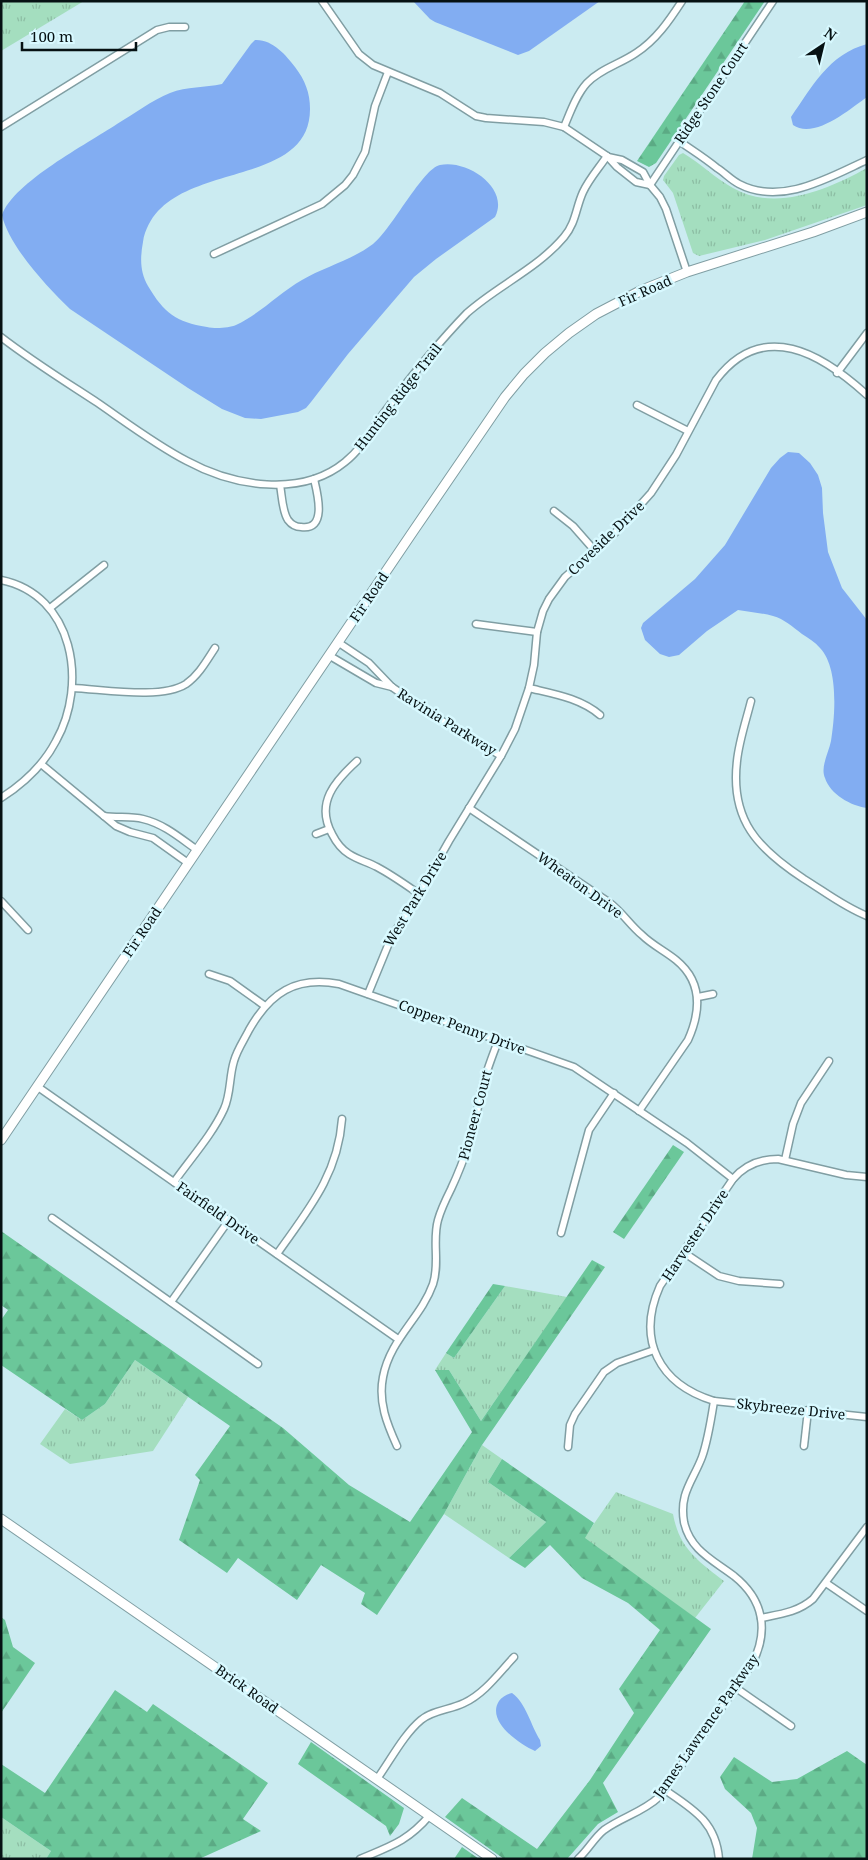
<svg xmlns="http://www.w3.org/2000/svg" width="868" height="1860" font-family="'Noto Serif',serif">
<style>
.grass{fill:url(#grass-tufts)}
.forest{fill:url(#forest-firs)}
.water{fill:#82adf2}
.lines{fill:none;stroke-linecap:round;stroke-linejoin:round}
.minor-casing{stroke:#809ea3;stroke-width:9}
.tertiary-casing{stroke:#809ea3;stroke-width:11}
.minor{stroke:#fff;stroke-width:6}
.tertiary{stroke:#fff;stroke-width:9}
.labels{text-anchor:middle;stroke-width:5;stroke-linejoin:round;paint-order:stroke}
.street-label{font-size:14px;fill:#061113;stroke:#d8f9ff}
</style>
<defs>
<pattern id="grass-tufts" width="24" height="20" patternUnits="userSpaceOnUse" patternTransform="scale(1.25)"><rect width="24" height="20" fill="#a4debf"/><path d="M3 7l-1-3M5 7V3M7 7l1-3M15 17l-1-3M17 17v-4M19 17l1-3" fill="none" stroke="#8cbda3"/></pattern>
<pattern id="forest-firs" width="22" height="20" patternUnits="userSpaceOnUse" patternTransform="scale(1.25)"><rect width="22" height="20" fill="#6bc79a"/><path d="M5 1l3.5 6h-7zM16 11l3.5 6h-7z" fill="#5baa84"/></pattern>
</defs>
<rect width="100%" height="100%" fill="#cbebf1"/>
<!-- grass -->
<g class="grass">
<polygon points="1,1 84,1 1,51"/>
<path d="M 683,153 C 700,163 715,178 733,188 C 775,212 827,190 867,168 L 867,205 L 765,240 L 699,256 L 693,253 L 673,193 L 663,180 L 664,176 L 679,155 Z"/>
<polygon points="505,1286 567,1297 481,1421 449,1370 435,1370 446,1353 454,1358"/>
<polygon points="135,1360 188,1397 153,1451 70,1464 40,1444 65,1409 82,1420 105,1404"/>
<polygon points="482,1445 502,1459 488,1482 546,1522 509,1558 444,1514"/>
<path d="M 616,1492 L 673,1514 C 679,1548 698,1561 724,1581 L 695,1618 L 584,1538 Z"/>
<polygon points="1,1817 51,1851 46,1859 1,1859"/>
</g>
<!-- forest -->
<g class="forest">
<polygon points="745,1 765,1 656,163 649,167 637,161"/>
<polygon points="673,1145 684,1152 624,1239 613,1232"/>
<polygon points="1,1231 283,1428 349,1485 410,1522 472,1432 435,1370 449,1370 481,1421 592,1260 605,1267 482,1445 444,1514 377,1615 361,1604 365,1593 321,1565 297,1600 238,1558 227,1573 179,1540 200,1480 195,1475 230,1426 135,1360 105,1404 82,1420 1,1365 1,1320 8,1310 1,1305"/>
<polygon points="493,1284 505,1286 454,1358 446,1353"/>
<polygon points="502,1459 594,1523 585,1538 711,1629 603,1783 618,1812 598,1824 567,1859 504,1859 445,1817 462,1798 537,1849 590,1780 634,1713 619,1689 660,1630 628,1603 582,1578 550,1545 525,1568 509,1558 546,1522 488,1482"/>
<polygon points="1,1617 5,1620 13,1647 35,1663 1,1713"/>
<polygon points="115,1690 147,1712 153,1704 268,1783 243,1819 261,1831 199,1859 46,1859 51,1851 1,1817 1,1764 45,1793"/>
<polygon points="311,1742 404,1808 399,1824 390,1836 386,1826 298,1764"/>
<polygon points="847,1751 867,1765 867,1859 752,1859 757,1828 751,1813 725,1789 720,1777 734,1757 772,1782 797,1779"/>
<polygon points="462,1847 479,1859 454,1859"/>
</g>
<!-- water -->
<g class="water">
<polygon points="413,1 600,1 529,51 518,55 435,22 430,19"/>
<path d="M 255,40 C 272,39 286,55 295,67 C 305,80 310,93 310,109 C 310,194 159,156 143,242 C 140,258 140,272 148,286 C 164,313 176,322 207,327 C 215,329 229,328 236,325 C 260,314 279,293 302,280 C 324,267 352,260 373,244 C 392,229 423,168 440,165 C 467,159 510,188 495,217 L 436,259 L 414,277 L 348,354 L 311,402 L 306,408 L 298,412 L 261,419 L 245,418 L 222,409 L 188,388 L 70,309 C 48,288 8,245 2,215 C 14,182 87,144 117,124 C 134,114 152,100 170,93 C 187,86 205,88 222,84 L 251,44 Z"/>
<path d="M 867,44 L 867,97 C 850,109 814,140 793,125 L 791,117 C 812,87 829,54 867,44 Z"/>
<path d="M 788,452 L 799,453 L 810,463 L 818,475 L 822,488 L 823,513 L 828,552 L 842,588 L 867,620 L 867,808 C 851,806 830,794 825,778 C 820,767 829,752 831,741 C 835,716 839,668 820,648 C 815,642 808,638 802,634 C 793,627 784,619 773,616 C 762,613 750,612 738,610 L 707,631 L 679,655 L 669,657 L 660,654 L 645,640 L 641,628 L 643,623 L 695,579 L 725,545 L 771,468 L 780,458 Z"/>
<path d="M 512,1693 C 526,1703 531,1726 540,1740 L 541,1746 L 535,1751 C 519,1744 486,1721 499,1701 C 502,1697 507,1694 512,1693 Z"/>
</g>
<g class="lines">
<!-- minor casing -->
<g class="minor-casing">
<g id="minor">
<polyline points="322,1 359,54 373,65 440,93 476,116 486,118 544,122 564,127 607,156 617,167 636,182 650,185"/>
<polyline points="1,127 157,30 169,27 185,27"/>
<path d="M 564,127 C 570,113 576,95 587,83 C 600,69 620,64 636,53 C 656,40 669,21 682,1"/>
<path d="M 679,141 C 692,150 705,158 717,168 C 725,173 731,180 739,184 C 781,206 828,178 867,160"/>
<polyline points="608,157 622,160 643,172 650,185 660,197 666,209 687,272"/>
<polyline points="650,185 773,1"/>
<polyline points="214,254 322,204 345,185 353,175 365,152 375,106 388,72"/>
<path d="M 1,337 C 32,361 66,382 98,403 C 127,423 156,445 187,461 C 233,486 301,498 345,462 C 364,447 374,425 389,406 C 413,374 439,342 467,313 C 497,286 537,269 564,237 C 576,223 576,207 583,192 C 589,179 599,168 607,156"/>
<polyline points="837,373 867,333"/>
<polyline points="637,405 688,431"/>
<path d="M 280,485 C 282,495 282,511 288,520 C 291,524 296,527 301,527 C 328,531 317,492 314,479"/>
<polyline points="554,511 573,526 595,551"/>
<path d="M 1,580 C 74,595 88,684 56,741 C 44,764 23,784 1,798"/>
<polyline points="50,608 104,565"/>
<polyline points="476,624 537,632"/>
<polyline points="339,643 369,663 392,687 434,716 501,756"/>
<polyline points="330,656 376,683 392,687"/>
<path d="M 72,688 C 102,689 161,700 186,684 C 199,675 207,660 215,648"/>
<path d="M 529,688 C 554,694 580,698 600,715"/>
<path d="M 751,701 C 746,721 739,741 737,761 C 730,820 758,849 804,879 C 825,892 844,907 867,916"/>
<path d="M 357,761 C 335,781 315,803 332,834 C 336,842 341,849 349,854 C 358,860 368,862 377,867 C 392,875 406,885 419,894"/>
<polyline points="41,764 116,826 130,832 153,838 188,863"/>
<path d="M 469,808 L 610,903 C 622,912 630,925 642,935 C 652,945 665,951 676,960 C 703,982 701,1011 688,1040 L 639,1111"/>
<path d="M 104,816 C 117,818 131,816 143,819 C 164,824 180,838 197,850"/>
<polyline points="316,834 329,829"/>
<polyline points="1,901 28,930"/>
<polyline points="209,974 230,981 265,1006"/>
<path d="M 368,994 L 391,938 L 419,894 L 449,841 L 501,756 L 515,729 L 529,688 L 534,665 L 537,632 L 543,611 L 549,599 L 565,577 L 616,532 L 651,493 L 676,455 L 716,380 C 763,318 822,354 867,395"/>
<polyline points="698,997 713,994"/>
<polyline points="38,1087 398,1339"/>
<polyline points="785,1160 793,1124 801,1103 829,1061"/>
<path d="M 867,1177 L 846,1175 L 778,1159 C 760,1159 745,1165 733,1179 L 660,1286 C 636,1340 659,1384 714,1401 L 867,1417"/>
<path d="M 174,1182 C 191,1158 212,1135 224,1109 C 231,1094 229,1077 234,1061 C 237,1050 244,1040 249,1030 C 270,993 295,976 339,984 L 574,1067 L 687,1143 L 733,1179"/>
<polyline points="52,1218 258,1364"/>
<polyline points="561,1233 589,1130 614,1093"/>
<polyline points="683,1252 719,1276 739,1281 780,1284"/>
<path d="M 277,1254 C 308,1210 338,1175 342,1119"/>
<polyline points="171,1302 229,1220"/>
<path d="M 397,1446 C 387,1424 378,1402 383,1377 C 390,1339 421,1318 433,1284 C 440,1263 432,1241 438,1220 C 441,1209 446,1199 451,1189 C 458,1174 464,1159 469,1143 C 475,1125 478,1106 482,1088 C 486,1072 492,1057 498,1041"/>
<polyline points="804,1446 808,1410"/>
<polyline points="568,1447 570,1425 575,1414 604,1372 617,1363 654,1350"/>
<polyline points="826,1583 867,1611"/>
<path d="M 761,1618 C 781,1614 798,1612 813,1599 L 867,1527"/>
<polyline points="736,1688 791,1726"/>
<path d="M 377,1779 C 390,1761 404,1734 421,1720 C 433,1710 450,1710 464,1703 C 484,1694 499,1673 514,1657"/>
<path d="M 665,1790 C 693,1809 716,1822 719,1859"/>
<path d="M 360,1859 C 391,1846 408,1841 430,1815"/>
<path d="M 578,1859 C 588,1850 594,1838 604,1830 C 622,1817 643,1812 659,1797 L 752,1664 C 769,1631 764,1600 734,1576 C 713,1560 690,1550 684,1522 C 679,1493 693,1481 702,1457 C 708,1440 711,1420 714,1401"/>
</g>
</g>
<!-- tertiary casing -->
<g class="tertiary-casing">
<g id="tertiary">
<polyline points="1,1140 414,530 505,397 524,374 545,353 569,333 596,314 642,290 687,272 813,232 867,212"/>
<polyline points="1,1519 492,1859"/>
</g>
</g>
<!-- minor -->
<use href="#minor" class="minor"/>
<!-- tertiary -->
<use href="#tertiary" class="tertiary"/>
</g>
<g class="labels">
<!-- street labels -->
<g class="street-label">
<text transform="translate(711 93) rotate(-56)" y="5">Ridge Stone Court</text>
<text transform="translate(645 291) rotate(-24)" y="5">Fir Road</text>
<text transform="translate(398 397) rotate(-52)" y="5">Hunting Ridge Trail</text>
<text transform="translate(606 538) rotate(-44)" y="5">Coveside Drive</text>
<text transform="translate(369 597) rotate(-56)" y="5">Fir Road</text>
<text transform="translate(447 722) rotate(32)" y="5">Ravinia Parkway</text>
<text transform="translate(580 885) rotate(36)" y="5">Wheaton Drive</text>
<text transform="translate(415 899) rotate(-59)" y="5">West Park Drive</text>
<text transform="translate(142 932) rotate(-56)" y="5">Fir Road</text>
<text transform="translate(462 1027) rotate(20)" y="5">Copper Penny Drive</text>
<text transform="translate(475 1115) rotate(-75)" y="5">Pioneer Court</text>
<text transform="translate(218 1213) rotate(35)" y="5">Fairfield Drive</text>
<text transform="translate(695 1235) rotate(-56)" y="5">Harvester Drive</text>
<text transform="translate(791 1409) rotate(6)" y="5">Skybreeze Drive</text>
<text transform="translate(247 1689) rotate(35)" y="5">Brick Road</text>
<text transform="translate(706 1726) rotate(-55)" y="5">James Lawrence Parkway</text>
</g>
</g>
<!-- border -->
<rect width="868" height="1860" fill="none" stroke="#061113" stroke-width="5"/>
<!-- north arrow -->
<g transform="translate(823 45) rotate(35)" stroke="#d8f9ff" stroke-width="4" paint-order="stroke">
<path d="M0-4L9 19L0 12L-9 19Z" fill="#061113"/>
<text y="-8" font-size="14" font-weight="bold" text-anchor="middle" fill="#061113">N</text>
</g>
<!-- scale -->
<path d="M22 42v8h114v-8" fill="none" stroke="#061113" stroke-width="2.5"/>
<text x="30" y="42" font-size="15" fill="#061113" stroke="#d8f9ff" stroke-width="4" paint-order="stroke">100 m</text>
</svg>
